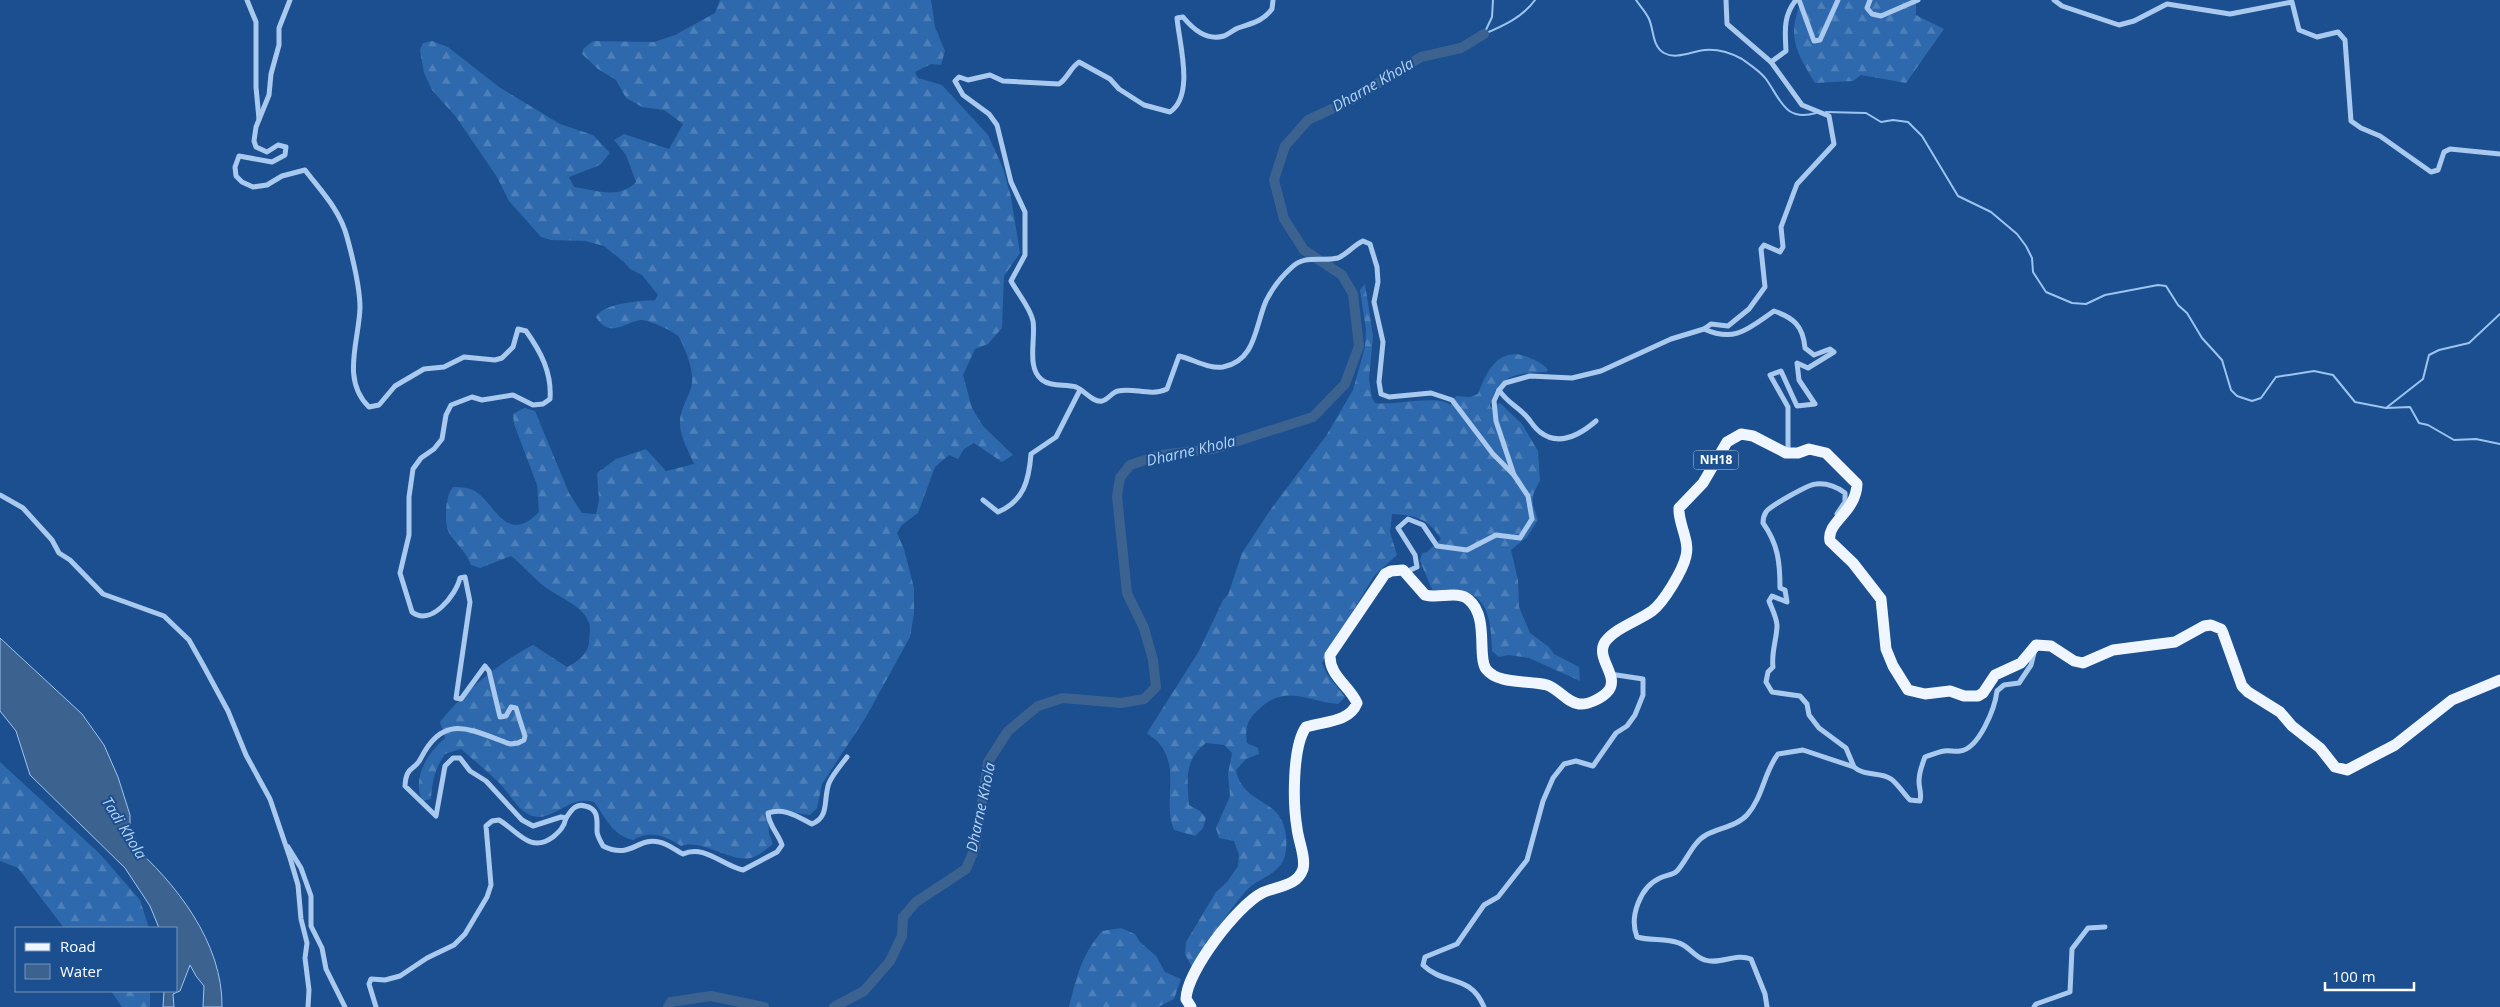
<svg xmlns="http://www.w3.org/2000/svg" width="2500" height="1007" font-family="'Open Sans',sans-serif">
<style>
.forest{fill:url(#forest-firs)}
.water{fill:#3c6290;stroke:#9cc4f0}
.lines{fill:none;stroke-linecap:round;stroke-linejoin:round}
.stream{stroke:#9cc4f0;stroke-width:2}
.river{stroke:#3c6290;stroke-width:10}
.street{stroke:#a9c9ee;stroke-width:5}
.primary{stroke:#f0f6ff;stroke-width:11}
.labels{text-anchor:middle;stroke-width:4;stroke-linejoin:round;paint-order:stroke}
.shield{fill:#1b4f8f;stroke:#bbcadd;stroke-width:1}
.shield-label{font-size:12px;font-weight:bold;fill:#fff}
.water-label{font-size:15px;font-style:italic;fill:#b5d3f5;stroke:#1b4f8f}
</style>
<defs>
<pattern id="forest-firs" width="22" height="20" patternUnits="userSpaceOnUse" patternTransform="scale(1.25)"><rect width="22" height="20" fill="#2e69ad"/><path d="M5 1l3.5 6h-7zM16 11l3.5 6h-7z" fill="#4d80b9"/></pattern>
</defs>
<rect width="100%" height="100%" fill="#1b4f8f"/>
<!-- forest -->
<g class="forest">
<path d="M 720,0 L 931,0 L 935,27 L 945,51 L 941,65 L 931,64 L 915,72 L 918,78 L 942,85 L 988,135 L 1003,168 L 1011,197 L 1020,253 L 1004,276 L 1002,328 L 988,344 L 975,349 L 963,375 L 972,408 L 983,426 L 1013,455 L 1002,462 L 974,443 L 964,449 L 958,459 L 949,455 L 935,467 L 918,513 L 902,525 L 897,533 L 904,549 L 914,588 L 914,614 L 910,637 L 866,717 L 822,784 L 817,808 L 810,815 L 775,810 L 768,813 L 769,834 L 773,844 C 767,848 760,855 754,857 C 732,865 704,838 681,846 C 665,836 651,830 633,840 C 612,835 606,818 594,802 C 574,797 567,808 548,815 C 525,824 514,799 501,785 C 489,772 474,761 461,749 L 445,754 C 435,768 432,782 431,799 L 422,801 C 412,777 427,754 445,738 L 440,722 C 464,692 498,663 533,645 L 567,667 C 576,663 588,654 589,643 C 589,637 591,628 589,623 C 584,606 558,597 545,587 C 532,577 523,565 511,556 L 480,568 L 471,565 C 466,552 459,547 451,536 C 443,527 445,495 453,487 C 460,487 466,487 473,490 C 495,501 505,547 539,512 L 537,485 L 514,424 L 513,414 L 524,408 L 535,411 L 569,493 L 582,513 L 596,514 L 599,500 L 597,473 L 616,459 L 646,449 L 666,471 L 694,464 C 688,449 679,436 680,420 C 681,409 686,401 690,391 C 695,378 690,362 685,350 C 683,346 681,339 678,336 C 673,331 647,319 640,320 C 622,324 609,338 596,317 C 603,303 640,301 655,300 L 658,295 L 642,275 L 630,269 L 624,262 L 604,246 L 585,241 L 551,240 L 541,237 L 509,201 L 497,177 L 456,117 L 432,90 L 424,73 L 420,50 L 423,43 L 432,41 L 448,47 L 499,87 L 560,124 L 593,135 L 610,153 L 600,165 L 569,177 L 574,187 C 596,190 619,200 636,182 L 626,155 L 614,140 L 624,134 L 669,149 L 683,124 L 664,110 L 642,107 L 626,98 L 616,80 L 598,69 L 582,54 L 583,49 L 593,41 L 654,42 L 675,35 L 715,13 Z"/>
<path d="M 1802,0 L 1916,0 L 1916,15 L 1944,29 L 1906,83 L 1861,75 L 1853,81 L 1815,83 C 1796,51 1786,36 1802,0 Z"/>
<path d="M 1365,284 L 1373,336 L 1369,379 L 1372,398 L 1375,403 C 1392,406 1439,394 1450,405 L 1456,396 L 1470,397 L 1478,394 C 1487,370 1499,346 1528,357 C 1536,361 1542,362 1548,370 L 1546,372 C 1518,373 1498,374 1490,405 L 1491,408 L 1500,403 L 1522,424 L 1538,451 L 1540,480 L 1533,495 L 1533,505 L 1538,520 L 1527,537 L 1511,550 L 1518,580 L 1519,607 L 1530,633 L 1549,647 L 1554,654 L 1579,667 L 1580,681 L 1529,658 L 1509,655 L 1499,657 L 1492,651 C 1491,624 1490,594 1457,590 C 1449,589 1442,593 1433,590 L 1431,587 L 1420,561 L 1422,553 L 1427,552 L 1441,539 C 1429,519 1415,515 1392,514 L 1390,532 L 1397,555 L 1374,576 L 1322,663 L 1327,674 L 1345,697 L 1338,704 C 1305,701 1285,683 1257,711 C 1247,720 1245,729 1247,743 L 1258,748 L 1259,754 L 1246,759 L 1236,770 C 1241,799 1271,800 1281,819 C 1287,831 1289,851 1282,863 C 1274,876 1256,879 1246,891 C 1224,915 1211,943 1193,969 L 1185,954 L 1186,942 L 1216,892 L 1227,882 L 1238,866 L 1239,855 L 1234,841 L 1219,838 L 1216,828 L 1230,796 L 1228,774 L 1232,753 L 1224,745 L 1206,743 C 1184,760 1187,779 1189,805 L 1200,811 L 1206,818 L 1203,828 L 1195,836 L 1174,830 C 1162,802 1181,770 1159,743 C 1156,739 1150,736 1147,733 L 1199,651 L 1223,600 L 1228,595 L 1242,553 L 1271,509 L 1326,436 L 1353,390 L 1365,347 L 1366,330 L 1360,290 Z"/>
<polygon points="0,762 100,854 140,900 149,928 64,928 18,868 0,861"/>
<path d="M 1121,928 L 1135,934 L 1140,942 L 1156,956 L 1165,972 L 1181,979 L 1174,999 L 1158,1007 L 1069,1007 C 1077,976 1081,956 1102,931 Z"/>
<polygon points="111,991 150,991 150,1007 122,1007"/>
</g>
<!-- water -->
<path class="water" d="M 0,638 L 82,714 L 104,745 L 118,777 L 130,815 L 130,843 C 176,883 223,943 222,1007 L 203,1007 L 204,986 L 196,976 L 190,965 L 180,991 L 173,994 L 174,1007 L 163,1007 L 164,991 L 176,991 L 176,928 L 159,928 L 150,906 L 125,868 L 30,775 L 16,731 L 0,711 Z"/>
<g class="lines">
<!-- stream -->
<g class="stream">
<path d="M 1636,0 C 1640,6 1646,12 1649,19 C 1654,30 1652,46 1664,53 C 1676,60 1693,51 1705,50 C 1718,49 1731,53 1742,59 C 1749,64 1761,72 1766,79 C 1781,100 1785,122 1816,113"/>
<path d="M 1484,34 C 1503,26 1523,17 1535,0"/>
<polyline points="1484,34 1492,17 1493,0"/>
<polyline points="1826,112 1866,113 1881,122 1893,120 1908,122 1922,136 1958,196 1991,212 2017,234 2026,246 2032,258 2033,272 2046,292 2072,303 2086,304 2105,295 2158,285 2166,286 2178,305 2187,313 2202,338 2222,360 2231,390 2237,396 2252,401 2261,398 2276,377 2314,371 2333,375 2355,402 2386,408 2423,379 2429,355 2439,350 2469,343 2500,314"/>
<polyline points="2386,408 2410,407 2419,423 2428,425 2454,440 2476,439 2500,444"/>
</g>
<!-- river -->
<g class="river">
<polyline points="124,828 142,858"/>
<polyline points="668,1007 671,1002 711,996 764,1007"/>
<polyline points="834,1007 864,991 890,961 902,936 903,917 916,902 966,869 975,848 988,762 1008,731 1038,706 1063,698 1121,703 1144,699 1156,687 1153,660 1144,628 1127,593 1117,496 1120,478 1130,465 1160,455 1213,449 1313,417 1345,384 1359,346 1353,294 1342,275 1304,250 1284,219 1274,180 1285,146 1308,120 1351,100 1421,57 1461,48 1484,34"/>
</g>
<!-- street -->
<g class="street">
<polyline points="247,0 256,22 256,87 259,119"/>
<path d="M 290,0 L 279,28 L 279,45 L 271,74 L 269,95 L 256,127 L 254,141 L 256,147 L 267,152 L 278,145 L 286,147 L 285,155 L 272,162 L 239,156 L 235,167 L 236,176 L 242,182 L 253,187 L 267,185 L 282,176 L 305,170 C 321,191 340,210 347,237 C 353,259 360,286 360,308 C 359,341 341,380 369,407 L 379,405 L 395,386 L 424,369 L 444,367 L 464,357 L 495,360 L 502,358 L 513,347 L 518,329 L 526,331 C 541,352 552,373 550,399 L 543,404 L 533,405 L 513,395 L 482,400 L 472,397 L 451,405 L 446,415 L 442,439 L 434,449 L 421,458 L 413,469 L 409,497 L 409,535 L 400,573 L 412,612 C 431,627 456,595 460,578 L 465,577 L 470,602 L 456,698 L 461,699 L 485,666 L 489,671 L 500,717 L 506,716 L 511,707 L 516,708 L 525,736 L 524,740 L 518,743 L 510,744 C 471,730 444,712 421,758 C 415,771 406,765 405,786 L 436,816 L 445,766 L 453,758 L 460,758 L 470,771 L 486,781 L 522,820 L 533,826 L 561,817 L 566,818 C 564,827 560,831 553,837 C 530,854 518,831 499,820 L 492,821 L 486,826 L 491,885 L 487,897 L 465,934 L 454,945 L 427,958 L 400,976 L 385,980 L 371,979 L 369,984 L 376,1007"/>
<path d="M 1273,0 L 1272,9 C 1262,22 1252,23 1238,28 C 1233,30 1229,34 1224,36 C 1206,41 1193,29 1183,17 L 1177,18 C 1179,43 1195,95 1170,112 L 1144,105 L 1119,89 L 1110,79 L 1079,62 C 1070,68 1068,78 1059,84 L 1003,81 L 990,75 L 968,80 L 959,77 L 955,81 L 963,95 L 989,114 L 997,125 L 1011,182 L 1025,212 L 1025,255 L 1011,281 C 1018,294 1030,307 1033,321 C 1036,338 1026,368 1042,380 C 1051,387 1065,384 1076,387 C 1084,390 1093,403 1102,401 C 1108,400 1112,392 1118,391 C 1134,387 1150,397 1167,389 L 1179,356 C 1193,359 1208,369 1223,367 C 1256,361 1255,326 1266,301 C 1272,289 1281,277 1291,268 C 1305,254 1321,262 1338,258 C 1346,255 1354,245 1363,241 L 1370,244 L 1377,267 L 1378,282 L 1374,302 L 1383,342 L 1379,382 L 1381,394 L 1389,397 L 1431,393 L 1452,400 L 1493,454 L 1514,475"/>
<polyline points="1799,0 1814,41 1820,40 1838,0"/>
<polyline points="1870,0 1867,8 1872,14 1881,16 1918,0"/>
<polyline points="2054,0 2062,6 2119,25 2134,21 2167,4 2230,14 2292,2 2299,30 2317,37 2338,32 2345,40 2351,121 2361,128 2380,136 2431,172 2438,170 2444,152 2450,149 2500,154"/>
<path d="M 1771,62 L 1786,51 C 1785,31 1783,16 1796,0"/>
<path d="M 1704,329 C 1735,343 1748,329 1774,311 C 1794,318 1803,326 1805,348 L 1814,355 L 1830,349 L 1834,352 L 1808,368 L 1797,363 L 1799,380 L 1815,404 L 1797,406 L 1781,371 L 1770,375 L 1788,407 L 1788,453"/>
<path d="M 1499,390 C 1506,401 1515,405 1524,414 C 1530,419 1533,427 1540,432 C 1559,447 1581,434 1596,421"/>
<polyline points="0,495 23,508 52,540 59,553 70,560 103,594 164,616 189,640 202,663 228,711 246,755 270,799 290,858 298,885 301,919 307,943 305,958 309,990 308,1007"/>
<path d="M 983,500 L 998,512 C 1024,501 1029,480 1031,454 L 1056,437 L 1080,390"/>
<polyline points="1406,572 1417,567 1415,555 1398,528 1408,519 1423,525 1437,546 1467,550 1496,535 1520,538 1532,519 1528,496 1514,475 1496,421 1494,401 1499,390 1505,383 1530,376 1572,378 1601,371 1671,339 1704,329 1711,324 1728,326 1749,309 1765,287 1761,249 1764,245 1780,252 1783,247 1781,227 1797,184 1834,144 1829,116 1802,105 1771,62 1727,24 1726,0"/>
<path d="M 1854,767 C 1865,777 1880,771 1891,779 C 1898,784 1904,794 1910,800 L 1920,801 C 1922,793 1919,789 1919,781 C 1919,772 1922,765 1925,757 C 1931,755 1938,752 1944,751 C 1949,750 1955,752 1960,751 C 1979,749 1995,708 1997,691 L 2004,685 L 2019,683 L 2031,665 L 2034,653"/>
<path d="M 566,818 C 571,811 575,803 585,806 C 599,809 597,820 597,831 C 597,836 601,842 603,846 C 631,860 637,837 659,842 C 667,843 676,851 683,854 C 704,844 723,866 743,870 L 777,852 L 782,845 C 778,833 769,826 768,813 C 784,807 798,817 812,824 C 830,817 823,799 829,783 C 833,774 841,765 847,757"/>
<polyline points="288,847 301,868 311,896 311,926 322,948 326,969 345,1007"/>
<path d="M 1484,1007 C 1470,973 1444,986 1423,965 L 1425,957 L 1457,944 L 1484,905 L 1498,897 L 1527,860 L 1543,801 L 1553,778 L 1564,764 L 1576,761 L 1593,766 L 1616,733 L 1627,726 L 1635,715 L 1643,695 L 1643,679 L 1610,674"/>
<path d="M 1767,1007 L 1765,994 L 1751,959 C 1735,953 1720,965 1705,960 C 1694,957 1689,946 1679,943 C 1665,938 1651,941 1637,937 C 1629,917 1640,887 1660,878 C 1666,875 1673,875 1677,871 C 1687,860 1693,842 1706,835 C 1719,828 1737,826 1747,815 C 1763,797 1764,772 1778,754 L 1803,750 L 1854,767 L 1846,748 L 1819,728 L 1809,715 L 1807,704 L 1800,696 L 1772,692 L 1766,682 L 1768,672 L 1773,667 C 1771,652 1777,639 1777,625 C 1776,616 1772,609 1769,601 L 1772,596 L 1787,602 L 1785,590 L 1780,588 C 1780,562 1778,544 1763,523 C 1763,520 1764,515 1766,512 C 1770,506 1809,484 1816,484 C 1826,483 1837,487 1845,493 L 1845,502 L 1837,514"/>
<polyline points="2034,1007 2036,1004 2070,992 2072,949 2088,928 2105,927"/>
</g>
<!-- primary -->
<path class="primary" d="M 1191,1007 L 1186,999 C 1187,971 1237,906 1262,893 C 1276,886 1297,887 1303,869 C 1306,857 1298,840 1297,828 C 1293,804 1292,747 1306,727 C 1324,721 1349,723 1357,703 C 1350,686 1329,676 1330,655 L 1385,574 L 1391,571 L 1403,570 L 1425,595 C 1438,599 1459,590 1469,600 C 1489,617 1477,656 1486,669 C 1498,685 1529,680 1547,685 C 1559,689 1566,702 1579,704 C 1588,705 1603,698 1609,690 C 1619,675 1595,658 1605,642 C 1615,628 1638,621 1652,611 C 1664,602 1683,570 1686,556 C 1690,540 1678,524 1679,508 L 1703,483 L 1727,442 L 1741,434 L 1753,436 L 1786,453 L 1798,453 L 1809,449 L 1826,453 L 1857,484 C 1856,513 1826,522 1830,541 L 1853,563 L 1881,599 L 1886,649 L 1893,666 L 1908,690 L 1925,694 L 1950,691 L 1964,696 L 1978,696 L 1983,693 L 1995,675 L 2021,663 L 2036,645 L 2051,646 L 2074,661 L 2083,663 L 2113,650 L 2175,642 L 2204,626 L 2211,625 L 2221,629 L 2223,633 L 2242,686 L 2248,692 L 2280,712 L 2292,726 L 2320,748 L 2335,767 L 2347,770 L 2395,745 L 2452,700 L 2500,680"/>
</g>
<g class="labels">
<!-- shield labels -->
<rect class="shield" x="1693.5" y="450.5" width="45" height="19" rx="4"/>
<g class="shield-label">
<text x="1716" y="464">NH18</text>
</g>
<!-- water labels -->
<g class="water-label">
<text transform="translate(1373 85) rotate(-30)" y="5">Dharne Khola</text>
<text transform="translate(1191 451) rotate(-13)" y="5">Dharne Khola</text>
<text transform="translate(981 807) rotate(-78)" y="5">Dharne Khola</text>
<text transform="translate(124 828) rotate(58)" y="5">Tadi Khola</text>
</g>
</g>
<!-- legend -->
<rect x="15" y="927" width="162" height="65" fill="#1b4f8f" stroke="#7695bc"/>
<rect x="25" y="943" width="25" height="8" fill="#f0f6ff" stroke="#7695bc"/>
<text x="60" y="952" font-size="15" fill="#ffffff">Road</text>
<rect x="25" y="964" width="25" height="15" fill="#3c6290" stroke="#7695bc"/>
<text x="60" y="977" font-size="15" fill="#ffffff">Water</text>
<!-- scale -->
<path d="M2325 982v8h89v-8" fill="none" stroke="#ffffff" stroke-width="2.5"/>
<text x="2332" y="982" font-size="15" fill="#ffffff" stroke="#1b4f8f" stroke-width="4" paint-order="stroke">100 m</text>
</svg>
